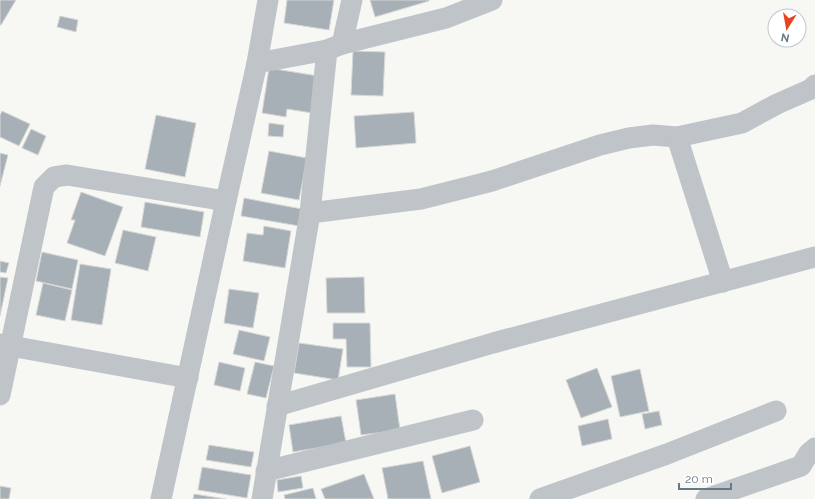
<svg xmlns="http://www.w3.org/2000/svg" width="815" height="499" font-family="Raleway,sans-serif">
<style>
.building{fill:#a7b0b6;stroke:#d8d8d6}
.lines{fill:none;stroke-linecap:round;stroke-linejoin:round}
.minor{stroke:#bfc4c8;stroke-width:21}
</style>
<rect width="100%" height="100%" fill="#f7f7f4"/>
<!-- building -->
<g class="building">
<polygon points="0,0 16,0 1,25 0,25"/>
<polygon points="287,0 334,0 329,30 284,23"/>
<polygon points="370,0 429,0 429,1 375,17"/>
<polygon points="60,16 78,20 76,32 57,27"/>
<polygon points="353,51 385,52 383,96 351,95"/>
<polygon points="269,68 318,76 312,113 287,109 286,117 262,113"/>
<polygon points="2,111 30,124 19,146 0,137 0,115"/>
<polygon points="414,112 416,143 356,148 354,116"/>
<polygon points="156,115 196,123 185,177 145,169"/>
<polygon points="269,123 284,125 283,137 268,136"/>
<polygon points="31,129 46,136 38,155 22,148"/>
<polygon points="269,151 307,158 299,200 261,193"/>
<polygon points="0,153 8,155 0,186"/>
<polygon points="81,192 123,207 105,256 67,243 75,220 71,220"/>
<polygon points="244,198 302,209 299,226 241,216"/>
<polygon points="145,202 204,212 200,237 141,227"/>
<polygon points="264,226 291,231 285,268 243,261 247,233 263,235"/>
<polygon points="123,230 156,237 148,271 115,263"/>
<polygon points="42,252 78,260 72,289 36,281"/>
<polygon points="0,261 9,263 6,273 0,272"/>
<polygon points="80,264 111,269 102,325 71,320"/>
<polygon points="0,277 8,278 0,316"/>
<polygon points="364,277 365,313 327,313 326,278"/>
<polygon points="43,283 72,290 65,321 36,315"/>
<polygon points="229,289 259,293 253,328 224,323"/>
<polygon points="333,323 370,323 371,367 347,367 346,339 333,339"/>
<polygon points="239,330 270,337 264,361 233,354"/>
<polygon points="299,343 343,349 338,380 294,373"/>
<polygon points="219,362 245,368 240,391 214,385"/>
<polygon points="255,362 274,366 266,398 247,394"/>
<polygon points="597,368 612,407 581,418 566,380"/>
<polygon points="640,369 649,411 620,417 611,376"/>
<polygon points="395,394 400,430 361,435 356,400"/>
<polygon points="659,411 662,425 645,429 642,414"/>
<polygon points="341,416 346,443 293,452 289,425"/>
<polygon points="608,419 612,439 582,446 578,426"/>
<polygon points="209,445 254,452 251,467 206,460"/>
<polygon points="470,446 480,482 442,493 432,456"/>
<polygon points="423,461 431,499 388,499 382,468"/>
<polygon points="202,467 251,475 247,498 198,490"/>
<polygon points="364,474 374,499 325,499 321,489"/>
<polygon points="301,476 303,488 278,492 277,480"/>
<polygon points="0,486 11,488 9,499 0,499"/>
<polygon points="313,488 316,499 285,499 284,495"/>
<polygon points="194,494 226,499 193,499"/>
</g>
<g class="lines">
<!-- minor -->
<g class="minor">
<polyline points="342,44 352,0"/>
<polyline points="327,50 310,213 421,199 492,181 600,145 629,138 653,135 677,137 742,123 777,104 811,89 815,85"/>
<polyline points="257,63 327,50 342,44 446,18 492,0"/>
<polyline points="677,137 723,282"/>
<polyline points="0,344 188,378"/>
<polyline points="0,395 44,187 54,177 67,175 226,201"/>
<polyline points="277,406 493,343 815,257"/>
<polyline points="266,471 473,420"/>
<polyline points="161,499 226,201 257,63 268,0"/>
<polyline points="262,499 310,213"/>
<polyline points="540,499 667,454 776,411"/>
<polyline points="706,499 801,466 809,453 815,448"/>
</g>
</g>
<!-- north arrow -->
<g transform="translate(787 28) rotate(191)"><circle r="19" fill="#ffffff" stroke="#c1c9cf"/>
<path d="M0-3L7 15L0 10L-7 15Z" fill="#e94422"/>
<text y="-6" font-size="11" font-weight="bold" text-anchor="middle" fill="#657986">N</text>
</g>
<!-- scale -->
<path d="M679 483v6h52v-6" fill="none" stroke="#657986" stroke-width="2"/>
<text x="685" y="483" font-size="12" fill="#657986" stroke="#ffffff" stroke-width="3" paint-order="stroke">20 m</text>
</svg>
